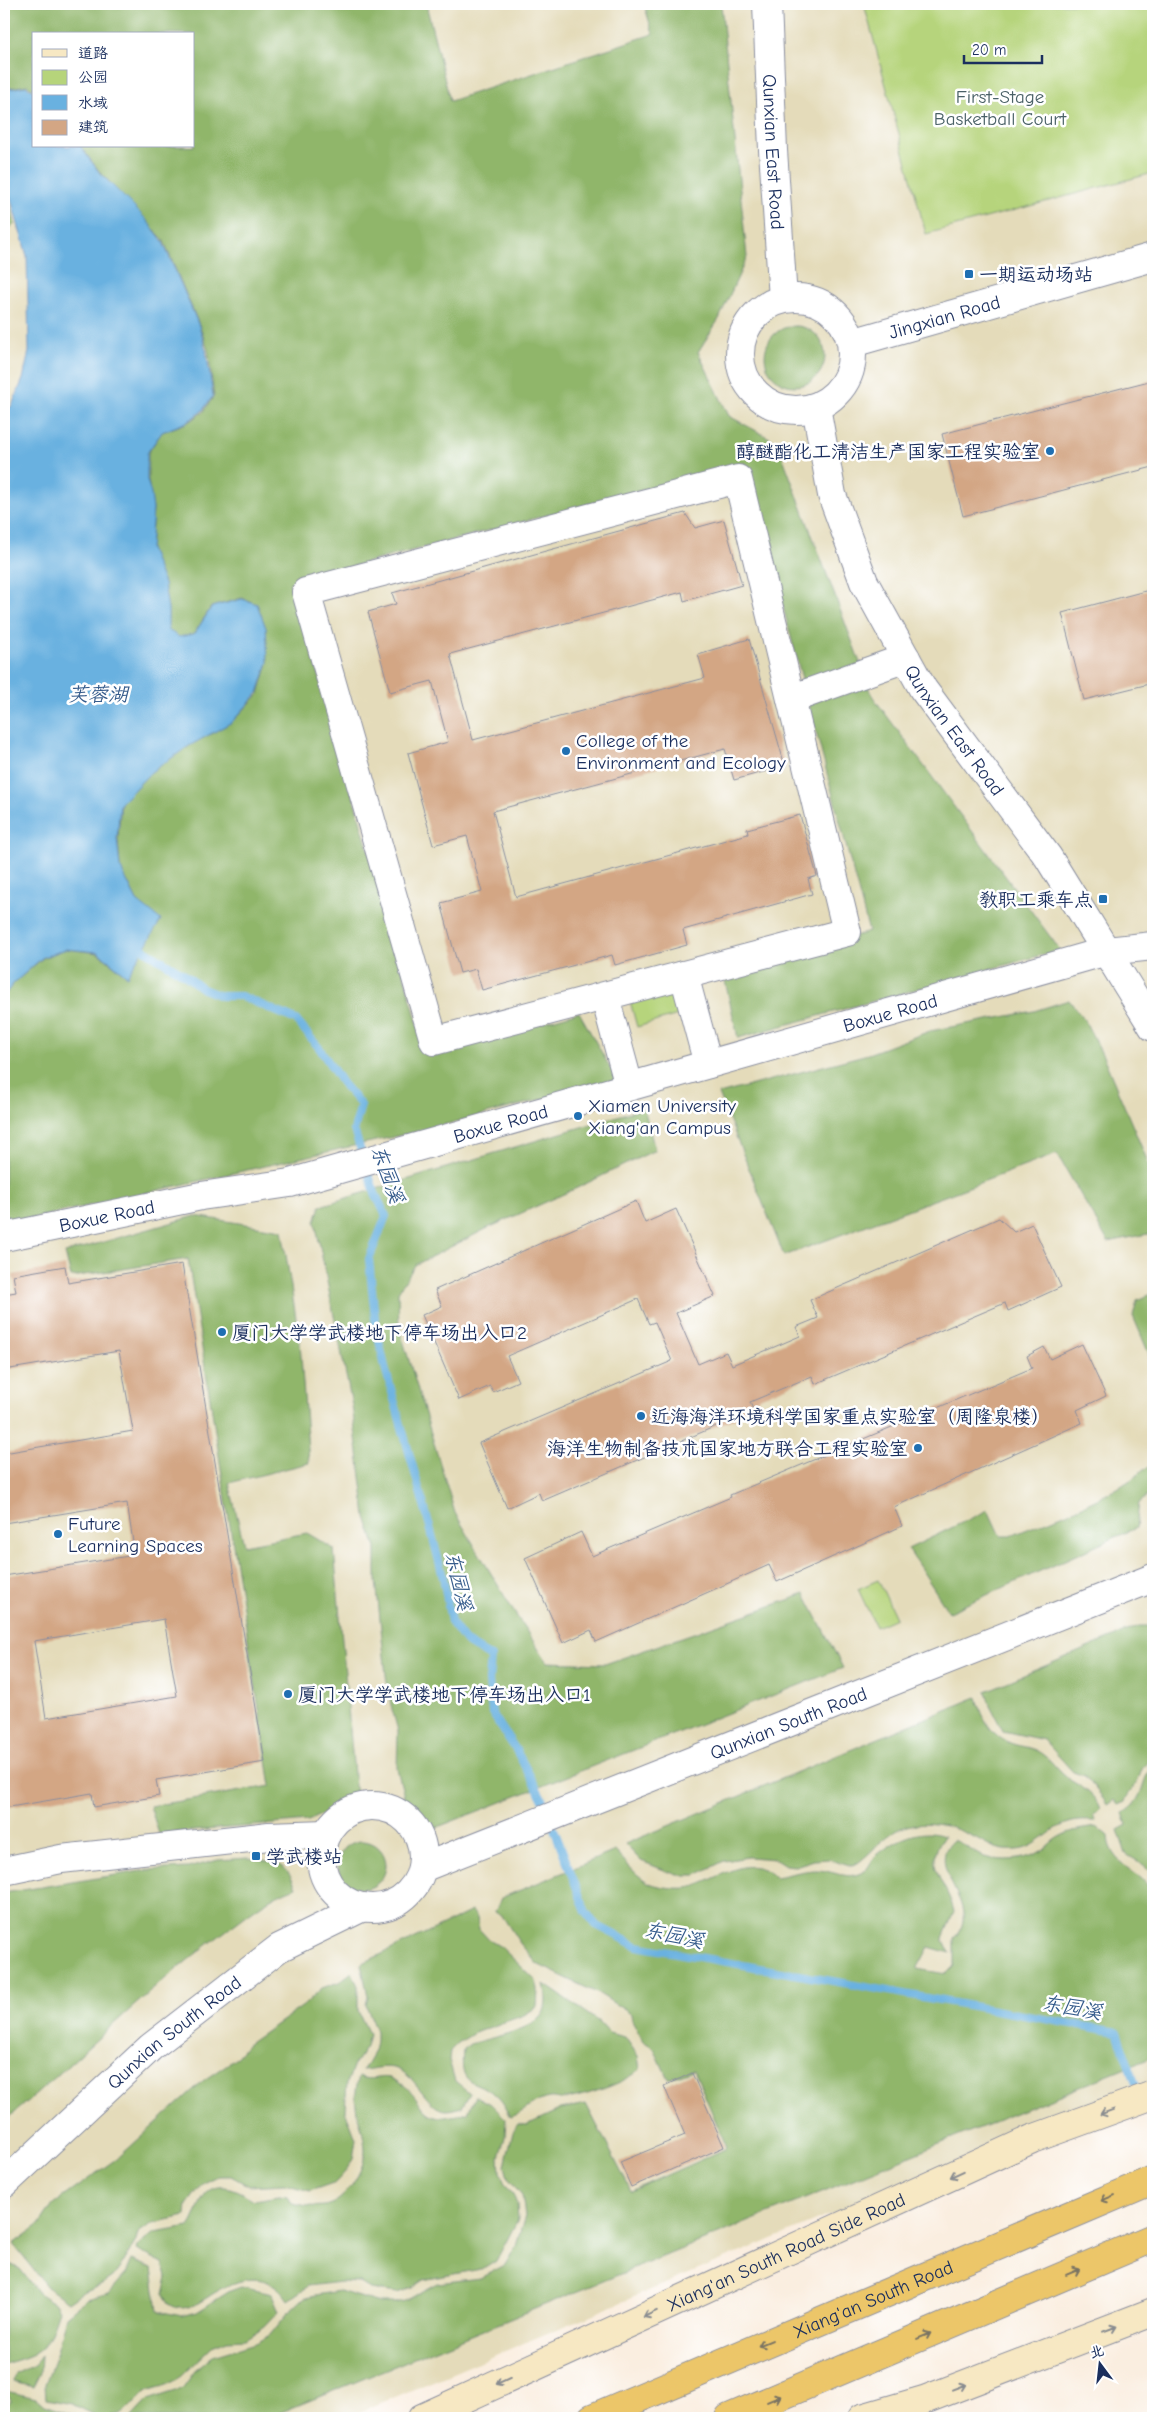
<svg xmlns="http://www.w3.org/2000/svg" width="1157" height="2422" font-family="'Comic Neue','LXGW WenKai TC',sans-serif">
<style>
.built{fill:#e4dbba;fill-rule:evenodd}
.green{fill:#b6d47b;stroke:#68826c}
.forest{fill:#90b66b;stroke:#567264}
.water{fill:#69b1e0;stroke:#42709f}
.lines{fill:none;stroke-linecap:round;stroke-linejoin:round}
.stream{stroke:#69b1e0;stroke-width:8}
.building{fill:#d3a684;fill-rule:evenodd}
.street-casing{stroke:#8a8e9f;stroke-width:30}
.secondary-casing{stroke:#8a8e9f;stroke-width:30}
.highway-casing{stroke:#8a8e9f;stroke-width:30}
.street{stroke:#fff;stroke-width:28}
.secondary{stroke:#f7e8c3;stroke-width:28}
.highway{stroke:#ecc669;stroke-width:28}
.oneway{stroke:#898c90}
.oneway2{stroke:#797363}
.poi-dot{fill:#1f6fb2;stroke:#fff;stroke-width:2}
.labels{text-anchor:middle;stroke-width:5;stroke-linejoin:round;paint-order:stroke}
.park-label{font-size:19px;fill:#4a6167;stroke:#fff}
.street-label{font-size:19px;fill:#1b2f5e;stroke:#fff}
.poi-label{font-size:19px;fill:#1b2f5e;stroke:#fff;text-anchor:start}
.water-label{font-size:20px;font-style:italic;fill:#365c8c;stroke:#fff}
</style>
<rect width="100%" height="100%" fill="#fff"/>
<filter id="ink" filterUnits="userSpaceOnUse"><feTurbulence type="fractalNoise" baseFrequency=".02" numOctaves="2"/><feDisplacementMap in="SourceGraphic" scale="10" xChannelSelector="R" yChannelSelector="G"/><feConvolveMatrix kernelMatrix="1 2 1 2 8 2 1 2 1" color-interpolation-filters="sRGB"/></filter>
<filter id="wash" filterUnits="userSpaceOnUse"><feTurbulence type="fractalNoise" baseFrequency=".0096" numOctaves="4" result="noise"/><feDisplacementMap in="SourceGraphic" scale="20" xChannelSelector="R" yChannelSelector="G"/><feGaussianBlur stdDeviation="1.12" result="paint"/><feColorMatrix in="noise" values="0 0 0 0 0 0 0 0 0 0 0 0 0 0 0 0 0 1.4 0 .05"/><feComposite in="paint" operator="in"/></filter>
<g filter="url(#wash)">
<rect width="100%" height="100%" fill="#faeee0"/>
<!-- built -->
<path class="built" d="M 4,4 L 1153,4 L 1153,2086 L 1054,2121 L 345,2418 L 4,2418 ZM 34,34 L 194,34 L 194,146 L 34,146 Z"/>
<!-- green -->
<g class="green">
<polygon points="864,4 1153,4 1153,173 926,234"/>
<polygon points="671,990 678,1015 637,1027 630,1001"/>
<polygon points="878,1580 896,1618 876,1627 858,1589"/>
</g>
<!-- forest -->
<g class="forest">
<polygon points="4,4 426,4 450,101 653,34 644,4 721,4 747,257 719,319 698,352 729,416 777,442 873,697 1060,950 738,1038 723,972 869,932 745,463 289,583 295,591 427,1056 579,1012 617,1080 424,1130 4,1225 4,996 14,983 43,958 66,949 98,953 127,976 160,920 137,901 120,867 118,838 121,803 151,772 189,746 232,722 259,694 268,663 266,628 257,604 242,598 211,607 194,634 179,637 168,630 168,610 164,584 150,549 153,509 148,480 148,453 162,432 187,423 203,412 214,396 208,350 200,327 163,239 100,172 80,146 194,146 194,34 34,34 34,89 27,85 4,89"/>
<polygon points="4,180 15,224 5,231 4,249"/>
<circle cx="795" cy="356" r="30"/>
<polygon points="1069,1000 1085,1021 1103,1056 1153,1174 1153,1233 1108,1242 1057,1154 784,1256 719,1094 868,1054 930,1031 1034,1011"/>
<polygon points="644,1108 655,1150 577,1188 486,1229 415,1265 398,1292 399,1327 455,1513 514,1612 547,1662 605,1664 805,1594 843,1668 430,1830 406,1804 397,1769 398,1731 388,1694 376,1581 376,1548 366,1517 352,1405 315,1222 320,1206"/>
<polygon points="195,1216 282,1230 300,1343 309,1463 229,1483 244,1545 307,1533 334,1549 356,1797 308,1821 159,1834 150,1806 271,1786 188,1259 71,1277 65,1253"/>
<polygon points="1153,1293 1153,1378 1149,1354 1133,1316 1137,1300"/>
<path d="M 1153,1462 L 1153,1492 L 1139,1503 L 1136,1528 L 949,1612 L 908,1549 L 988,1510 L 1000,1536 L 1011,1536 C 1055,1517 1118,1496 1153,1462 Z"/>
<path d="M 1139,1626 L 1148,1626 L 1153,1629 L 1153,1758 C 1139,1768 1143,1771 1136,1784 C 1132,1791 1127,1794 1125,1802 L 1118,1805 L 1114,1800 L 1107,1805 L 1104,1799 L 1085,1776 L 1073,1772 L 1044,1740 L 1003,1731 L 990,1706 L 986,1691 Z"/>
<path d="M 977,1697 C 983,1721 992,1738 1016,1745 C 1025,1747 1034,1748 1042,1754 C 1053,1761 1059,1773 1070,1780 C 1083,1788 1095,1794 1100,1809 L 1093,1815 L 1096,1821 C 1087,1821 1078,1820 1069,1823 C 1049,1828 1038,1849 1016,1850 C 994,1852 988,1843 970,1835 C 947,1824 920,1818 897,1830 C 879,1840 870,1856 853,1866 L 830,1859 L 814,1860 L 795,1866 L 785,1865 L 776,1859 L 748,1857 L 724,1861 L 696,1875 L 677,1875 L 641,1861 L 625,1844 Z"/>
<path d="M 1153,1767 L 1153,1876 C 1147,1864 1136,1861 1126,1854 L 1118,1830 L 1127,1825 L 1123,1813 C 1146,1800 1140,1778 1153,1767 Z"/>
<path d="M 1097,1827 L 1108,1836 C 1109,1858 1127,1867 1142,1879 C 1146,1883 1149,1888 1153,1891 L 1153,2057 L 267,2418 L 131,2418 L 148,2400 L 182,2389 L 197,2368 L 213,2356 L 255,2343 L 270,2335 L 287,2314 L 305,2297 L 339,2291 L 380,2303 L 394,2303 L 405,2301 L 438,2283 L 480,2278 L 505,2265 L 516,2246 L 525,2216 L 522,2195 L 508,2178 L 505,2166 L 513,2131 L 519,2124 L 527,2125 L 561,2109 L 586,2104 L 631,2191 L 727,2148 L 694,2070 L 668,2079 L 654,2048 L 643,2041 L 632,2020 L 631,2014 L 601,1995 L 537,1964 L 519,1942 L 503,1917 L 495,1912 L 501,1898 L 615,1851 C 627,1863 636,1877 652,1884 C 661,1887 676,1889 686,1888 C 714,1885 746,1849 775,1877 C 789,1875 803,1870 817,1870 C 829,1870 844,1878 855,1875 C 871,1871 867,1864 877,1855 C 895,1840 921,1827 944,1836 C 921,1869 948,1882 954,1912 L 943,1938 L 950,1953 L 929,1947 L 917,1969 L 946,1974 L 954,1966 L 954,1938 C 986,1905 922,1870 953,1840 C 966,1844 974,1855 988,1858 C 1005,1862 1030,1860 1044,1849 C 1049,1845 1053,1840 1059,1837 C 1071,1830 1083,1829 1097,1827 Z"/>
<circle cx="362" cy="1865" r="24"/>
<path d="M 248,1858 C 275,1862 285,1860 296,1887 C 269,1896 246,1916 223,1933 C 145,1990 78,2060 4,2122 L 4,1893 L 147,1870 L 188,1868 L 218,1860 Z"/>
<path d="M 472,1911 L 477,1918 L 479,1929 L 489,1940 L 501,1947 L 536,1981 L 538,1989 L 537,2007 L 524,2015 L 474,2033 L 458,2043 L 450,2051 L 449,2060 L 455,2081 L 470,2093 L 462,2107 C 457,2108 451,2110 446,2110 C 428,2110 417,2076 397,2069 C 386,2065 374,2069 363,2070 L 374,2051 L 376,2041 L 376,2031 L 366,2005 L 368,1996 L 361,1964 Z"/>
<polygon points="352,1972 358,1986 358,2011 369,2034 366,2047 354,2065 347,2083 345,2110 356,2139 353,2159 345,2172 336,2182 310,2191 284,2184 249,2186 231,2176 218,2176 202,2184 187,2205 186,2216 153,2223 138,2233 136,2241 119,2269 113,2277 104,2283 81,2293 68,2302 47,2287 13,2244 39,2225 53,2204 119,2157 204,2080 235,2059 247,2045 303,2006 322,1988 339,1982"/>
<path d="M 544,1984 L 599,2022 L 609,2033 L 625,2037 L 638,2056 L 640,2069 C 629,2082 583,2097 565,2099 C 560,2100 554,2097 549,2098 C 535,2100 525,2112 511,2117 C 508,2111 503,2102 498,2097 C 474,2076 459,2091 463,2049 L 470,2044 C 488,2038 531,2031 542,2015 C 548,2006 546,1994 544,1984 Z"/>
<path d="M 359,2076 C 370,2083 382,2074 393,2079 C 430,2095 413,2130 468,2112 L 476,2096 L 491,2104 L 506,2119 L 505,2137 L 499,2158 L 500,2172 L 506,2186 L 513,2194 L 517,2205 L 518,2219 L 496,2261 L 485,2268 L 423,2280 L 412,2288 L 397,2293 L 370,2289 L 360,2283 L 341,2282 L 308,2286 L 288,2300 C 267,2267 235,2279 208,2297 C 200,2302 190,2309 180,2308 C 177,2308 172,2306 169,2304 L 163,2294 L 167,2277 L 163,2263 L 137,2250 L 138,2246 L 154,2233 L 189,2227 C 195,2219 196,2211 201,2202 C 214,2176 236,2189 254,2200 L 279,2196 L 288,2197 L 292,2203 C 303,2205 320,2209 331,2204 C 347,2198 365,2169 365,2151 C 364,2120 349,2112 359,2076 Z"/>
<polygon points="132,2260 152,2268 158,2311 182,2316 197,2312 230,2291 241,2287 272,2294 279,2311 265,2326 245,2339 227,2340 212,2346 181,2376 167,2385 147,2391 121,2414 101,2418 72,2404 46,2399 45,2384 57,2352 66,2316 87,2299 109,2293 126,2274"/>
<path d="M 4,2261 L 20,2269 L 38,2293 L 56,2304 L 59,2310 C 45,2351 46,2352 4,2364 Z"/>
<polygon points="41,2356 40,2373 33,2387 13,2382 15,2374 34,2365"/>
<polygon points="6,2391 36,2398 44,2405 82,2418 4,2418 5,2408 11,2401"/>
</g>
<!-- water -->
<polygon class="water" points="26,86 34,91 34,146 80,146 99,172 145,218 162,240 199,326 206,350 213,396 202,411 187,422 162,432 147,453 147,480 151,494 153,509 150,549 164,584 168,609 168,630 179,637 194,634 212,607 242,599 257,604 266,628 268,662 258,693 232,722 189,746 151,772 120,804 117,838 120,867 137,901 161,920 127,976 98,952 66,949 43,957 14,983 4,995 4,414 12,405 23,379 29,351 27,256 4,175 4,90"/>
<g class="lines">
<!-- stream -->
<polyline class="stream" points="135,944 182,973 203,989 221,996 241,996 296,1020 320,1049 342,1083 361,1105 354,1130 375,1193 386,1216 369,1259 376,1328 386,1371 430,1527 443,1577 451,1622 466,1642 491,1657 489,1681 492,1713 516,1750 542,1798 586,1912 596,1925 637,1946 1117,2032 1135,2083"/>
</g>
<g id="blocks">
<!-- building -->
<g class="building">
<polygon points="1153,380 1153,467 963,516 942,434"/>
<polygon points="685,513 695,528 724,520 742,585 684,601 682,592 450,654 473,740 705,678 698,654 749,639 785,766 734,780 725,749 493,811 516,897 748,834 747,829 800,815 817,876 808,879 812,894 683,930 687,945 615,965 612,955 482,990 476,969 460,973 441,903 482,892 467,836 433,845 408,753 448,742 432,681 390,692 368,612 396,604 392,593"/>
<polygon points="1153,589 1153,683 1084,700 1062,613"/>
<polygon points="636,1201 645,1223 676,1209 715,1296 676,1313 698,1364 726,1352 732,1365 800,1336 796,1327 818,1318 810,1300 999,1218 1014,1232 1032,1224 1061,1287 1008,1311 1005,1303 815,1384 812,1376 750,1402 753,1410 707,1430 542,1501 539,1493 507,1508 479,1443 672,1361 655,1322 649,1324 638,1299 507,1356 518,1381 493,1392 490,1386 459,1400 422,1315 442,1306 435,1290"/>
<path d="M 182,1264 L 265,1762 L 156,1780 L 159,1796 L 94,1807 L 92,1793 L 4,1808 L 4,1576 L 135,1555 L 127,1503 L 4,1523 L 4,1453 L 133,1431 L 119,1351 L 4,1370 L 4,1294 L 16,1292 L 13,1275 L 65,1266 L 68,1283 ZM 164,1619 L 177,1696 L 46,1718 L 34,1641 Z"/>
<polygon points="1082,1344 1106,1396 1077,1410 1082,1423 894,1507 902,1526 777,1582 769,1565 596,1642 591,1630 563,1643 525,1558 581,1532 592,1556 731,1497 730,1495 1032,1368 1027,1356 1044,1347 1050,1359"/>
<polygon points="692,2073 724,2147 631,2187 620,2162 685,2135 664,2086"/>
</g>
</g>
</g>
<g filter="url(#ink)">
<use href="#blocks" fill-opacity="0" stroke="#8a8e9f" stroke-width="1"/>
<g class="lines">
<!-- street casing -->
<g class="street-casing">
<g id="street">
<path id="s1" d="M 767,4 L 773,150 L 783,299"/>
<circle cx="796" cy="354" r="56"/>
<path id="s2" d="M 852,343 L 1153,257"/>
<path id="s3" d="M 816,407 L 832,495 L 864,582 L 923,689 L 1048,857 L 1153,1027"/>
<polygon points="738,479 847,932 434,1041 306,592"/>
<polyline points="791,699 906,658"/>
<polyline points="684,975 708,1064"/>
<polyline points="605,997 629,1086"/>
<path id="s4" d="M 4,1237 L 201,1196 L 290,1183 L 1107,951 L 1153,946"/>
<circle cx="372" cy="1857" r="51"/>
<path id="s5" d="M 422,1868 L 1153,1578"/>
<polyline points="4,1871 61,1859 269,1836 326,1834"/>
<path id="s6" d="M 4,2184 L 151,2047 L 279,1948 L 363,1907"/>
</g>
</g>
<!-- secondary casing -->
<g class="secondary-casing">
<g id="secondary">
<path id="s7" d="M 422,2418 L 1032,2139 L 1153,2095"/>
<polyline points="862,2418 924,2400 1153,2312"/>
</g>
</g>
<!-- highway casing -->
<g class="highway-casing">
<g id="highway">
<path id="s8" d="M 592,2418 L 1153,2180"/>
<polyline points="729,2418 1153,2238"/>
</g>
</g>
<!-- street -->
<use href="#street" class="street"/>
<!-- secondary -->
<use href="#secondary" class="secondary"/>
<!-- highway -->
<use href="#highway" class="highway"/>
</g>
<!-- one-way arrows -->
<defs><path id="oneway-shaft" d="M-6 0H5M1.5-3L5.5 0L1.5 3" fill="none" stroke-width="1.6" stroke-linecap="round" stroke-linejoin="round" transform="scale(1.25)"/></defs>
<g class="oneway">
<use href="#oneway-shaft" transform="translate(1107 2112) rotate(160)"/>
<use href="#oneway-shaft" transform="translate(957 2174) rotate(155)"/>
<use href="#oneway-shaft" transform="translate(650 2314) rotate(155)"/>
<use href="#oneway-shaft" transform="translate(1110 2329) rotate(-21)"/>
<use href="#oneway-shaft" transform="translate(503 2381) rotate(155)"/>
<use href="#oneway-shaft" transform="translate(959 2387) rotate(-21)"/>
</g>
<g class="oneway2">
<use href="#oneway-shaft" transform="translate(1108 2198) rotate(157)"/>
<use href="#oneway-shaft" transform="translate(1073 2272) rotate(-23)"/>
<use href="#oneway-shaft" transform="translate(924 2336) rotate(-23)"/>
<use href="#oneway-shaft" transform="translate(765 2343) rotate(157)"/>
<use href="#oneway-shaft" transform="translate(774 2399) rotate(-23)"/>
</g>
</g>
<!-- markers -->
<g class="poi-dot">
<rect x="964" y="269" width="10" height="10" rx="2.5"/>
<circle cx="1050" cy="451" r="5"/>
<circle cx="566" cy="751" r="5"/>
<rect x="1098" y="894" width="10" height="10" rx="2.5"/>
<circle cx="578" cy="1116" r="5"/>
<circle cx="222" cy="1332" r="5"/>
<circle cx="641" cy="1416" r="5"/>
<circle cx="918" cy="1448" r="5"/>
<circle cx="58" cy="1534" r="5"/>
<circle cx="288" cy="1694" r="5"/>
<rect x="251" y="1851" width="10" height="10" rx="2.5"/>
</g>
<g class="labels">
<!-- park labels -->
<g class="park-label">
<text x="1000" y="103">First-Stage<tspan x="1000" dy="22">Basketball Court</tspan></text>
</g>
<!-- street labels -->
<g class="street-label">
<text dy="7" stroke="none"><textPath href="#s1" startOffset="148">Qunxian East Road</textPath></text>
<text dy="7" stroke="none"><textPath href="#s2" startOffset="96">Jingxian Road</textPath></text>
<text dy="7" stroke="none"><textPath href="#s3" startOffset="356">Qunxian East Road</textPath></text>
<text dy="7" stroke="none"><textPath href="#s4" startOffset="915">Boxue Road</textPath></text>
<text dy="7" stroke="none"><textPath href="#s4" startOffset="510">Boxue Road</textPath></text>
<text dy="7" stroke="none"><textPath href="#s4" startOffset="105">Boxue Road</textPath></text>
<text dy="7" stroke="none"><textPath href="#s5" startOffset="394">Qunxian South Road</textPath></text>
<text dy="7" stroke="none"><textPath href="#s6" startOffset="228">Qunxian South Road</textPath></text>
<text dy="7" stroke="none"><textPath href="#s7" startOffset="400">Xiang'an South Road Side Road</textPath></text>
<text dy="7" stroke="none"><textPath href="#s8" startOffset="305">Xiang'an South Road</textPath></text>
</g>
<!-- poi labels -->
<g class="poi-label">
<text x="979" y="281">一期运动场站</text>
<text x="1040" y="458" text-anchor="end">醇醚酯化工清洁生产国家工程实验室</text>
<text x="576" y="747">College of the<tspan x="576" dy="22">Environment and Ecology</tspan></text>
<text x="1093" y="906" text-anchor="end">教职工乘车点</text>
<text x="588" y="1112">Xiamen University<tspan x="588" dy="22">Xiang'an Campus</tspan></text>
<text x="232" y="1339">厦门大学学武楼地下停车场出入口2</text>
<text x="651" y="1423">近海海洋环境科学国家重点实验室（周隆泉楼）</text>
<text x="908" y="1455" text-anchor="end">海洋生物制备技术国家地方联合工程实验室</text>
<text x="68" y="1530">Future<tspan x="68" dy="22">Learning Spaces</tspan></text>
<text x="298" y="1701">厦门大学学武楼地下停车场出入口1</text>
<text x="266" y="1863">学武楼站</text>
</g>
<!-- water labels -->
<g class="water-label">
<text x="98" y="701">芙蓉湖</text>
<text transform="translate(388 1174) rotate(70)" y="7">东园溪</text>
<text transform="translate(459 1581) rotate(77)" y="7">东园溪</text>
<text transform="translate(674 1935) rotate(12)" y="7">东园溪</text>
<text transform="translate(1072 2007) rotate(10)" y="7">东园溪</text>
</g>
</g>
<!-- margin -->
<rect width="1157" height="2422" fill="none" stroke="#fff" stroke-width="20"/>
<!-- legend -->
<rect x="32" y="32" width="162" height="115" fill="#ffffff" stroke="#a4acbf"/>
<rect x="42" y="49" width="25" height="8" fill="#f7e8c3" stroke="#a4acbf"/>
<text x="78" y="58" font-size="15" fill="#1b2f5e">道路</text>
<rect x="42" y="70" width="25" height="15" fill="#b6d47b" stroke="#a4acbf"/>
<text x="78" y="82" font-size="15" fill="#1b2f5e">公园</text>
<rect x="42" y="95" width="25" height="15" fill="#69b1e0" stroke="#a4acbf"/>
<text x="78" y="108" font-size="15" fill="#1b2f5e">水域</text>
<rect x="42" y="120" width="25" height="15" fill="#d3a684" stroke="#a4acbf"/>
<text x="78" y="132" font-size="15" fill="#1b2f5e">建筑</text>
<!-- north arrow -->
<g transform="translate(1100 2364) rotate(345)" stroke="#ffffff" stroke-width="4" paint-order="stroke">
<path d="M0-4L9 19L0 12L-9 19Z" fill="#1b2f5e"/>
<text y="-8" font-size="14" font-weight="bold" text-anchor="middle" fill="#1b2f5e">北</text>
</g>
<!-- scale -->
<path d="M964 55v8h78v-8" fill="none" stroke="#1b2f5e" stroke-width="2.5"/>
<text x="972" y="55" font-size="15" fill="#1b2f5e" stroke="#ffffff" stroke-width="4" paint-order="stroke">20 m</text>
</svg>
